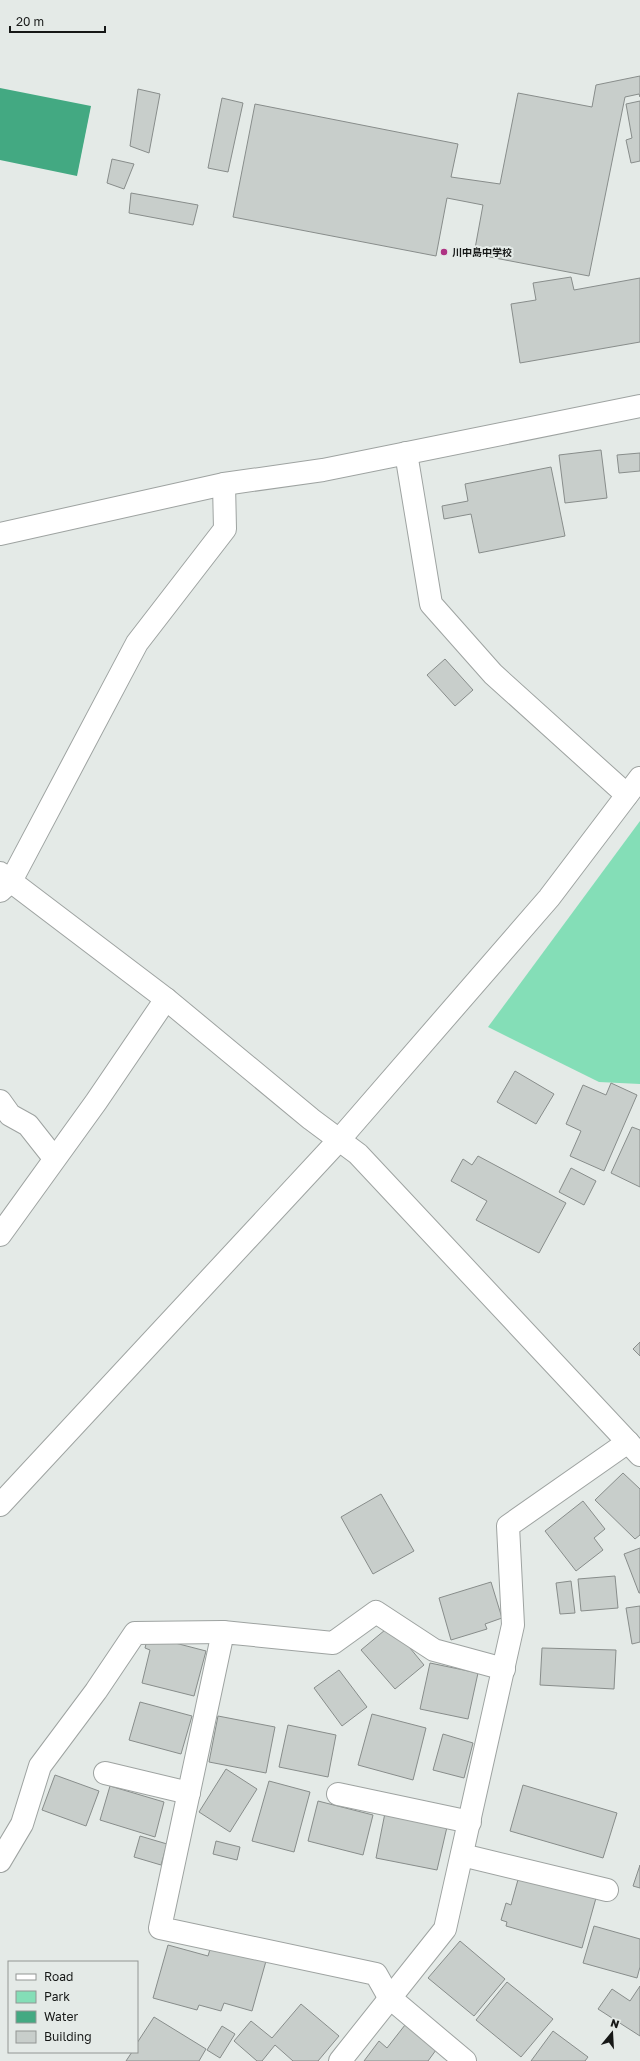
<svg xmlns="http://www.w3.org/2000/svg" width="640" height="2061" font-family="'Golos Text','Noto Sans JP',sans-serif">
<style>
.green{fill:#84deb7}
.water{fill:#43a982}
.building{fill:#c8cecb;stroke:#888d8b}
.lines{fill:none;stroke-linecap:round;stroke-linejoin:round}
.street-casing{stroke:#9ea3a1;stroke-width:24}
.secondary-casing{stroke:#9ea3a1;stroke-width:24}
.street{stroke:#fff;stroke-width:22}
.secondary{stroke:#fff;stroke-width:22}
.poi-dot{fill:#ae3283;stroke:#e4eae7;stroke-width:1.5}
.labels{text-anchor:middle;stroke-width:4;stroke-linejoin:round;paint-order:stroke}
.poi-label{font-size:10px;font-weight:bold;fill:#161817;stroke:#e4eae7;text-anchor:start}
</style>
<rect width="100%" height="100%" fill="#e4eae7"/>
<!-- green -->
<polygon class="green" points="640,821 640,1084 599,1082 488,1027"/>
<!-- water -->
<polygon class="water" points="0,88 91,106 77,176 0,160"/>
<!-- building -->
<g class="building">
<polygon points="640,76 640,97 639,94 625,97 589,276 474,254 483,205 447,198 436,256 233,217 255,104 458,144 451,177 500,184 518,93 592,107 596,85"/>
<polygon points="138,89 160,94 149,153 130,146"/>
<polygon points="222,98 243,103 228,172 208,168"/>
<polygon points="640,101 640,161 631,163 626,140 632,138 626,104"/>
<polygon points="112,159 134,164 124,189 107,183"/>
<polygon points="131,193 198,205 193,225 129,213"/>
<polygon points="571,277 574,290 640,278 640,342 520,363 511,304 536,300 533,283"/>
<polygon points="601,450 607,498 565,503 559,455"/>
<polygon points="640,453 640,471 619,473 617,455"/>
<polygon points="551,467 565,536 479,553 471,514 444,519 442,506 468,501 465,484"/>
<polygon points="445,659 473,690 455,706 427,675"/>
<polygon points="515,1071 554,1094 536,1124 497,1102"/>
<polygon points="611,1083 637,1095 604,1171 570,1156 581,1131 566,1124 583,1085 606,1095"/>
<polygon points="632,1127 640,1130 640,1187 611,1173"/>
<polygon points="478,1156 566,1203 539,1253 476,1220 487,1201 451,1181 463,1159 472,1165"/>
<polygon points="571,1168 596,1181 584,1205 559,1192"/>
<polygon points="640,1342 640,1356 633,1349"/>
<polygon points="623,1473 640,1489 640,1535 635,1539 595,1500"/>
<polygon points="381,1494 414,1551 373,1574 341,1517"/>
<polygon points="583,1501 605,1529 594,1538 603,1550 576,1571 545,1531"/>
<polygon points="640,1548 640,1593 639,1593 624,1554"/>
<polygon points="615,1576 618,1608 581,1611 578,1579"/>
<polygon points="571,1581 575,1613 560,1614 556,1583"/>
<polygon points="491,1582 502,1618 485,1624 487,1629 451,1640 439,1598"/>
<polygon points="640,1606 640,1642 632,1644 626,1608"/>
<polygon points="391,1625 424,1665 395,1689 361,1650"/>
<polygon points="148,1636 206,1651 194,1696 142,1683 150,1650 145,1648"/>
<polygon points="542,1648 616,1650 614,1689 540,1685"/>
<polygon points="430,1663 478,1673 468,1719 420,1709"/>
<polygon points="339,1670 367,1707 342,1726 314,1688"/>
<polygon points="140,1702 192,1716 181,1754 129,1740"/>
<polygon points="372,1714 426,1728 413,1780 358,1765"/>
<polygon points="218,1716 275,1727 266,1773 209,1762"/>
<polygon points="288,1725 336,1735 328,1777 279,1767"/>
<polygon points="443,1734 473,1743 464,1778 433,1770"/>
<polygon points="226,1769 257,1789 230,1832 199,1812"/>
<polygon points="55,1775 99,1791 86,1826 42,1810"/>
<polygon points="269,1781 310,1792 294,1852 252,1841"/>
<polygon points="523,1785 617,1813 603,1858 510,1831"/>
<polygon points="110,1786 164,1802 155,1837 100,1820"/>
<polygon points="318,1801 373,1815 363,1855 308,1841"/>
<polygon points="385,1813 447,1827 437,1870 376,1858"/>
<polygon points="140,1836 167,1844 161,1865 134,1857"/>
<polygon points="216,1841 240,1847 237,1860 213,1854"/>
<polygon points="640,1865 640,1888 633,1886"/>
<polygon points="519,1876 596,1898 582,1948 506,1926 507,1922 501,1920 506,1903 511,1905"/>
<polygon points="594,1926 640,1939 640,1967 637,1978 583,1963"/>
<polygon points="460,1941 505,1979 474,2016 428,1978"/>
<polygon points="168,1945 208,1956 211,1946 266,1961 252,2011 224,2003 221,2011 199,2005 197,2010 153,1998"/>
<polygon points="507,1982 553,2019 521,2057 476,2020"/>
<polygon points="640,1986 640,2036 598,2009 612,1989 630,2001"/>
<polygon points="301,2004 339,2036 318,2061 293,2061 275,2045 262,2061 257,2061 234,2041 251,2021 272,2038"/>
<polygon points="154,2017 206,2049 199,2061 126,2061 132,2052 137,2052 137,2043"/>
<polygon points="405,2025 436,2050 428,2061 364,2061 379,2041 387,2048"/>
<polygon points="222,2026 235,2034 220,2058 207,2050"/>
<polygon points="553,2031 588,2057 585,2061 531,2061"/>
</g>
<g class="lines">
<!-- street casing -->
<g class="street-casing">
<g id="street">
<polyline points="406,453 431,604 493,674 627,795"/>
<polyline points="0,534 224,484 323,470 640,406"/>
<polyline points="0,873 166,999 311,1119 358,1154 640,1455"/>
<polyline points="0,891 11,881 137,643 225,529 224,484"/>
<polyline points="0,1101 10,1115 28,1125 54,1158"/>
<polyline points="0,1235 96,1102 166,999"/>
<polyline points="105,1773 189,1793"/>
<polyline points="338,1794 470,1822"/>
<polyline points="462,1855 607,1890"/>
<polyline points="0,1861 22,1824 40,1766 96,1691 135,1633 223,1632"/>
<polyline points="340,2061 445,1929 513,1625 508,1526 628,1442"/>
<polyline points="465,2061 389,1997 376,1974 160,1928 223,1632 333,1643 376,1612 434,1650 504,1669"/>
</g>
</g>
<!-- secondary casing -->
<g class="secondary-casing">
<polyline id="secondary" points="0,1505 339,1140 549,898 640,778"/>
</g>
<!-- street -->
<use href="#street" class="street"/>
<!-- secondary -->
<use href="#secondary" class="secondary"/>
</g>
<!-- markers -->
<circle class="poi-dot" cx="444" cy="252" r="4"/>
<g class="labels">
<!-- poi labels -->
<g class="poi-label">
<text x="452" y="256">川中島中学校</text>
</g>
</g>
<!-- legend -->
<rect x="8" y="1961" width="130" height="92" fill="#e4eae7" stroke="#929694"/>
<rect x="16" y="1974" width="20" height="6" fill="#ffffff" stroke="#929694"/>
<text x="44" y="1981" font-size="12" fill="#161817">Road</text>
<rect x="16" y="1991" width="20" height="12" fill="#84deb7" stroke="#929694"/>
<text x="44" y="2001" font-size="12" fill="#161817">Park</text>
<rect x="16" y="2011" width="20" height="12" fill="#43a982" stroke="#929694"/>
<text x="44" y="2021" font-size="12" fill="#161817">Water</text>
<rect x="16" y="2031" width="20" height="12" fill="#c8cecb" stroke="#929694"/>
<text x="44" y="2041" font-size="12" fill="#161817">Building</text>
<!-- north arrow -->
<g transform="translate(612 2033) rotate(18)" stroke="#e4eae7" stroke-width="3" paint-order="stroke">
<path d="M0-3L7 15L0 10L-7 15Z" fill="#161817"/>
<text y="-6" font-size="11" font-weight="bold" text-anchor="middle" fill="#161817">N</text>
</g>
<!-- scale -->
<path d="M10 26v6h95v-6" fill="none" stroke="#161817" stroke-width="2"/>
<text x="16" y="26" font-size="12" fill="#161817" stroke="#e4eae7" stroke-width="3" paint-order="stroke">20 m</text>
</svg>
